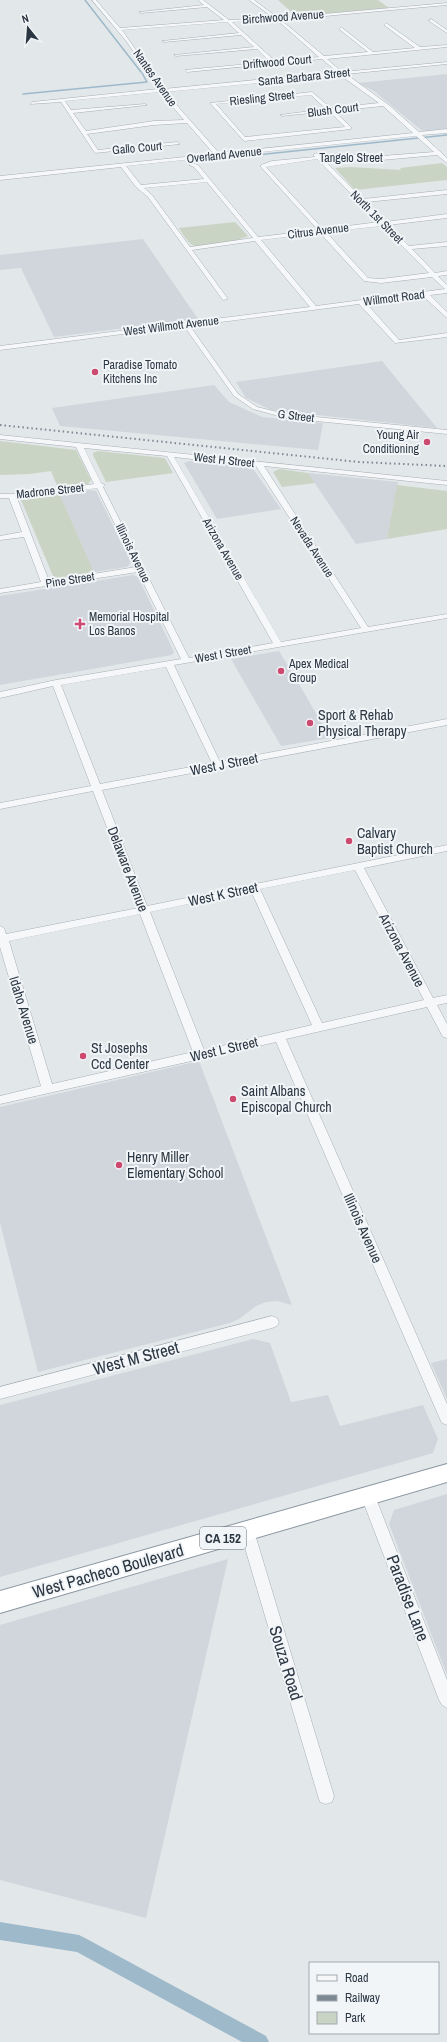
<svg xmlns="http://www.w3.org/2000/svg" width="447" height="2042" font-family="'Archivo Narrow',sans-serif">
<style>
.built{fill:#d0d6dc}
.green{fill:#cad4c4}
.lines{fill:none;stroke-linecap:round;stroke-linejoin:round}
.stream{stroke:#9eb9ca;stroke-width:1.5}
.canal{fill:#9eb9ca;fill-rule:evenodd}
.minor-casing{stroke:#a7aeb4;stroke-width:1}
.highway-casing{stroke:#8a96a1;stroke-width:2}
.minor{fill:#f5f7f9;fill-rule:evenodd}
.highway{fill:#fff;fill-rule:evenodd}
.rail{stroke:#7c8894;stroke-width:2;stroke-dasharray:1.5 3;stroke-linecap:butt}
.poi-dot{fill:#cc4a70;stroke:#f2f5f8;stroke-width:1.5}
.labels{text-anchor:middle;stroke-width:4;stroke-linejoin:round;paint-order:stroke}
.far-street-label{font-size:12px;fill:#2a3642;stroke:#f2f5f8}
.far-poi-label{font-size:12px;fill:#2a3642;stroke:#f2f5f8;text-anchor:start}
.shield{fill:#f2f5f8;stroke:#666f79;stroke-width:1}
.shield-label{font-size:13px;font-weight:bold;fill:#2a3642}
.poi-label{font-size:14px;fill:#2a3642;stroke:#f2f5f8;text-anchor:start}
.street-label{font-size:14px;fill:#2a3642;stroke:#f2f5f8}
.near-street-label{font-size:17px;fill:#2a3642;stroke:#f2f5f8}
</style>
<rect width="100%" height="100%" fill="#e2e7ea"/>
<!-- built -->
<g class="built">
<polygon points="447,74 447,129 426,131 421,130 374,91 358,83"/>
<polygon points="143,239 198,319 54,337 21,268 0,270 0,255"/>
<polygon points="382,361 437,428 271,410 246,398 236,382"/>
<polygon points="214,385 229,402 262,417 323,423 318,450 60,426 52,408"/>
<polygon points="190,461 252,467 281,509 217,519 184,463"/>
<polygon points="308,473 398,482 387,539 356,544"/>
<polygon points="91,490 96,491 131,562 127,567 94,572 60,495"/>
<polygon points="133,575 138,577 174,652 172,655 0,685 0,596"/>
<polygon points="279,651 306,696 330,738 281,746 231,659"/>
<polygon points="199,1061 292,1305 277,1301 266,1302 256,1306 239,1319 230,1323 38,1372 0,1223 0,1107"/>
<polygon points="253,1339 270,1343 291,1402 328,1395 340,1426 423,1405 438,1439 433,1453 0,1577 0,1405"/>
<polygon points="447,1359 447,1399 431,1363"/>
<polygon points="447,1494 447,1675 389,1524 394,1510"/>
<polygon points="228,1559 146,1918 0,1880 0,1625"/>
</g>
<!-- green -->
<g class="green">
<polygon points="278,0 378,0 389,8 296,16"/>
<polygon points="442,163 447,167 447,180 355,190 335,168 351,167 401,170 400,168"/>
<path d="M 235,222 L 248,236 C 237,241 206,248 195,246 C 189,245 182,233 179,228 Z"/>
<polygon points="0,441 76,450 91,480 88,484 58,488 51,471 30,474 0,475"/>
<polygon points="98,451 164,458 166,460 173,473 106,482 93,455 93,453"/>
<polygon points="279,469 308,473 315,483 282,487 273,472"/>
<polygon points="397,485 447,491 447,529 387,539"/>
<polygon points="60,495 94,572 57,578 53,576 21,500"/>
</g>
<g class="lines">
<!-- stream -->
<g class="stream">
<polyline points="85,0 141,72"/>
<polyline points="23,94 147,82 142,73"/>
<polyline points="218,159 447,135"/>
</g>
<!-- canal -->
<polygon class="canal" points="0,1922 79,1935 85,1938 266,2036 269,2042 242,2042 77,1952 0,1940"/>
<!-- minor casing -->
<g class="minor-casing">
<g id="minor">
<path d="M 92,0 L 96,0 L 120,28 L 224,20 L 207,7 L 141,13 L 139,12 L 204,5 L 198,0 L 203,0 L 229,20 L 274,18 L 249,0 L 254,0 L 278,18 L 447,3 L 447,5 L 281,20 L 324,56 L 368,52 L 339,29 L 341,27 L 373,52 L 415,48 L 384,25 L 386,23 L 420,47 L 447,45 L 447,47 L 327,59 L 342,72 L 447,62 L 447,64 L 346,74 L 390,106 L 419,132 L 447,129 L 447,133 L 422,135 L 447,158 L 447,163 L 437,155 L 382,160 L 334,158 L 323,159 L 363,199 L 447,190 L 447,194 L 366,202 L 385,222 L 447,214 L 447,218 L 388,225 L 409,246 L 447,242 L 447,246 L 412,249 L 435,273 L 447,271 L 447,275 L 438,276 L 447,285 L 447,293 L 430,295 L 447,312 L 447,318 L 423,296 L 366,303 L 399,340 L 447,333 L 447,337 L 395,343 L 359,304 L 190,326 L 238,394 L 257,407 L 286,414 L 447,430 L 447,434 L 286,418 L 253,409 L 234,396 L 184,326 L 0,350 L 0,346 L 310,307 L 255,241 L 192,250 L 228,299 L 223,300 L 148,197 L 136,187 L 121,167 L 0,180 L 0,176 L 214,154 L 187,123 L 154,125 L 87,134 L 98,150 L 177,142 L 180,144 L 95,153 L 61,102 L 30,104 L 32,102 L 158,89 L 127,42 ZM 277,20 L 319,57 L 275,61 L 232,22 ZM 227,22 L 239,33 L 162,41 L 164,42 L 241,35 L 254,47 L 174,55 L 176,56 L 257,49 L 270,62 L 185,70 L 187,72 L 322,59 L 337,72 L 163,89 L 122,30 ZM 340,75 L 379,103 L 331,108 L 312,92 L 210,103 L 244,141 L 351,129 L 351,127 L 334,111 L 383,106 L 413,133 L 219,153 L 165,92 ZM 160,92 L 184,120 L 154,121 L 86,131 L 73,113 L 147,105 L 145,104 L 71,110 L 65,101 ZM 311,95 L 326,109 L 280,115 L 282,116 L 329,111 L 345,127 L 245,137 L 216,104 ZM 416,136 L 434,152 L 382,156 L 334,154 L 320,156 L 316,153 L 313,155 L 315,157 L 272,161 L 261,165 L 261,167 L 318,230 L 258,237 L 198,165 L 192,163 L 189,165 L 194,167 L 204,179 L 141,185 L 126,166 ZM 317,159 L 379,222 L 323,229 L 266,167 ZM 207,182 L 253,238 L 190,247 L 152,195 L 144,188 ZM 382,226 L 429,273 L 381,279 L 368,278 L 326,232 ZM 320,233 L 364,281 L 381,283 L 432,277 L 445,289 L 316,306 L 261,240 Z"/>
<polygon points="431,19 447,30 447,33 429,21"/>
<path d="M 0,435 L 447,481 L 447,485 L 264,466 L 368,627 L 447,614 L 447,618 L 174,665 L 220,762 L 447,719 L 447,725 L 102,790 L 147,906 L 447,845 L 447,851 L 364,868 L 433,998 L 447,995 L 447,1003 L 437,1005 L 447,1024 L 447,1038 L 443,1037 L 427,1007 L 286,1039 L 447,1404 L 447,1425 L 442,1423 L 440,1419 L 276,1042 L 0,1104 L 0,1096 L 41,1086 L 0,947 L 0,926 L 4,928 L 6,934 L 138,908 L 93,791 L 0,809 L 0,803 L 91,786 L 53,686 L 0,698 L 0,692 L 56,680 L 181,659 L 138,572 L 0,593 L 0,589 L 41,582 L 24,537 L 0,540 L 0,536 L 22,532 L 9,498 L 0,498 L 0,494 L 35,493 L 94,484 L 76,447 L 0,439 ZM 84,448 L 167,456 L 273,643 L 189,658 L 103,487 L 105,485 L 101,483 ZM 174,457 L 256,466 L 361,628 L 281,642 ZM 97,488 L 136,567 L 49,581 L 17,498 L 35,497 ZM 166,667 L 212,763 L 100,784 L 61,685 ZM 355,870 L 424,1000 L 322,1023 L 260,889 ZM 251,891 L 312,1025 L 204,1050 L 150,912 ZM 140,914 L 193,1052 L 52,1084 L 9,941 Z"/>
<polygon points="272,1316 277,1318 279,1322 277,1326 272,1328 0,1399 0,1387"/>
<polygon points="368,1489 373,1491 375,1496 447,1680 447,1708 442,1705 439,1700 361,1496 363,1491"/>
<polygon points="247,1524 252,1526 254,1531 334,1796 332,1802 326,1804 320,1802 318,1796 240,1531 242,1526"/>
</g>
</g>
<!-- highway casing -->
<g class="highway-casing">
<polygon id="highway" points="447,1464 447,1482 0,1613 0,1591"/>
</g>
<!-- minor -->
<use href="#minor" class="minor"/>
<!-- highway -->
<use href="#highway" class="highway"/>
<!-- rail -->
<polyline class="rail" points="0,425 359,462 447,466"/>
</g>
<!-- markers -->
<g class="poi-dot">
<circle cx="95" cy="372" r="4"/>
<circle cx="427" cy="442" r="4"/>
<path d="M78 618h4v4h4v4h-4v4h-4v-4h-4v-4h4z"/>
<circle cx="281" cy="671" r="4"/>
<circle cx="310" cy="723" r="4"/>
<circle cx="349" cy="841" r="4"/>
<circle cx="83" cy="1056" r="4"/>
<circle cx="233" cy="1099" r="4"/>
<circle cx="119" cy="1165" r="4"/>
</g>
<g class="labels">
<!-- far-street labels -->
<g class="far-street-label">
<text transform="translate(283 17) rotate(-4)" y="4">Birchwood Avenue</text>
<text transform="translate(277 62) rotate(-5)" y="4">Driftwood Court</text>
<text transform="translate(304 77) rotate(-6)" y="4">Santa Barbara Street</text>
<text transform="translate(155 78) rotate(55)" y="4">Nantes Avenue</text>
<text transform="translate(262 98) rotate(-6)" y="4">Riesling Street</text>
<text transform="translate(333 110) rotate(-7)" y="4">Blush Court</text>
<text transform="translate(137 148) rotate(-5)" y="4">Gallo Court</text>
<text transform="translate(224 155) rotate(-6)" y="4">Overland Avenue</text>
<text x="351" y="162">Tangelo Street</text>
<text transform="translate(377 217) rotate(45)" y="4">North 1st Street</text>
<text transform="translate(318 231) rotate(-7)" y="4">Citrus Avenue</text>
<text transform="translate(394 298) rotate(-7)" y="4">Willmott Road</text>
<text transform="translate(171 326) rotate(-7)" y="4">West Willmott Avenue</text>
<text transform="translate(296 416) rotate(7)" y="4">G Street</text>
<text transform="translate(224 460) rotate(6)" y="4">West H Street</text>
<text transform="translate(50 491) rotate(-6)" y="4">Madrone Street</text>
<text transform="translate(312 547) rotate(57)" y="4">Nevada Avenue</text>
<text transform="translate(223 549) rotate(60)" y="4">Arizona Avenue</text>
<text transform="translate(133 553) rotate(64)" y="4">Illinois Avenue</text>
<text transform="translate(70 580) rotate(-9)" y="4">Pine Street</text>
<text transform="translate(223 654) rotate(-10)" y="4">West I Street</text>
</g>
<!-- far-poi labels -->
<g class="far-poi-label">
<text x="103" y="369">Paradise Tomato<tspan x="103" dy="14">Kitchens Inc</tspan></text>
<text x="419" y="439" text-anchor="end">Young Air<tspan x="419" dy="14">Conditioning</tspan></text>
<text x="89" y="621">Memorial Hospital<tspan x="89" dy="14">Los Banos</tspan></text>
<text x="289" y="668">Apex Medical<tspan x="289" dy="14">Group</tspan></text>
</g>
<!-- shield labels -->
<rect class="shield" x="200" y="1527" width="46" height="22" rx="3"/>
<g class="shield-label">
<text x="223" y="1543">CA 152</text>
</g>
<!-- poi labels -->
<g class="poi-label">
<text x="318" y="720">Sport &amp; Rehab<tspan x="318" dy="16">Physical Therapy</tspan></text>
<text x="357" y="838">Calvary<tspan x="357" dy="16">Baptist Church</tspan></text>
<text x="91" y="1053">St Josephs<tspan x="91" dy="16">Ccd Center</tspan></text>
<text x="241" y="1096">Saint Albans<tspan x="241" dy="16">Episcopal Church</tspan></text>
<text x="127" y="1162">Henry Miller<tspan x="127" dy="16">Elementary School</tspan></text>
</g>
<!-- street labels -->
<g class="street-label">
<text transform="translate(224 764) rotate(-11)" y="5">West J Street</text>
<text transform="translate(128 869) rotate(69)" y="5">Delaware Avenue</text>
<text transform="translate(223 894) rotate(-12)" y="5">West K Street</text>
<text transform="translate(402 950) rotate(62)" y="5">Arizona Avenue</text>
<text transform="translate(24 1010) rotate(73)" y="5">Idaho Avenue</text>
<text transform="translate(224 1049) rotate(-13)" y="5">West L Street</text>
<text transform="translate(363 1228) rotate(66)" y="5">Illinois Avenue</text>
</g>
<!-- near-street labels -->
<g class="near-street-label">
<text transform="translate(136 1358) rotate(-15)" y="6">West M Street</text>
<text transform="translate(108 1571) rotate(-16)" y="6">West Pacheco Boulevard</text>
<text transform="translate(408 1598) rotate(69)" y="6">Paradise Lane</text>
<text transform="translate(286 1663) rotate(73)" y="6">Souza Road</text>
</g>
</g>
<!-- legend -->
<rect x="309" y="1962" width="130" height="72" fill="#f2f5f8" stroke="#a2a9af"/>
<rect x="317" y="1975" width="20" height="6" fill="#f5f7f9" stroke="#a2a9af"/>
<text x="345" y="1982" font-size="12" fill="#2a3642">Road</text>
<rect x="317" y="1995" width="20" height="6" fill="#7c8894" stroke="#a2a9af"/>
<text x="345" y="2002" font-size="12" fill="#2a3642">Railway</text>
<rect x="317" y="2012" width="20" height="12" fill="#cad4c4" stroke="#a2a9af"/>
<text x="345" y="2022" font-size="12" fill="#2a3642">Park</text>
<!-- north arrow -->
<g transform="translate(28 28) rotate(343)" stroke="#f2f5f8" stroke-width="3" paint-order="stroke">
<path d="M0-3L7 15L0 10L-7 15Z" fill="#2a3642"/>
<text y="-6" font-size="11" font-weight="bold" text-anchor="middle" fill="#2a3642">N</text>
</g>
</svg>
